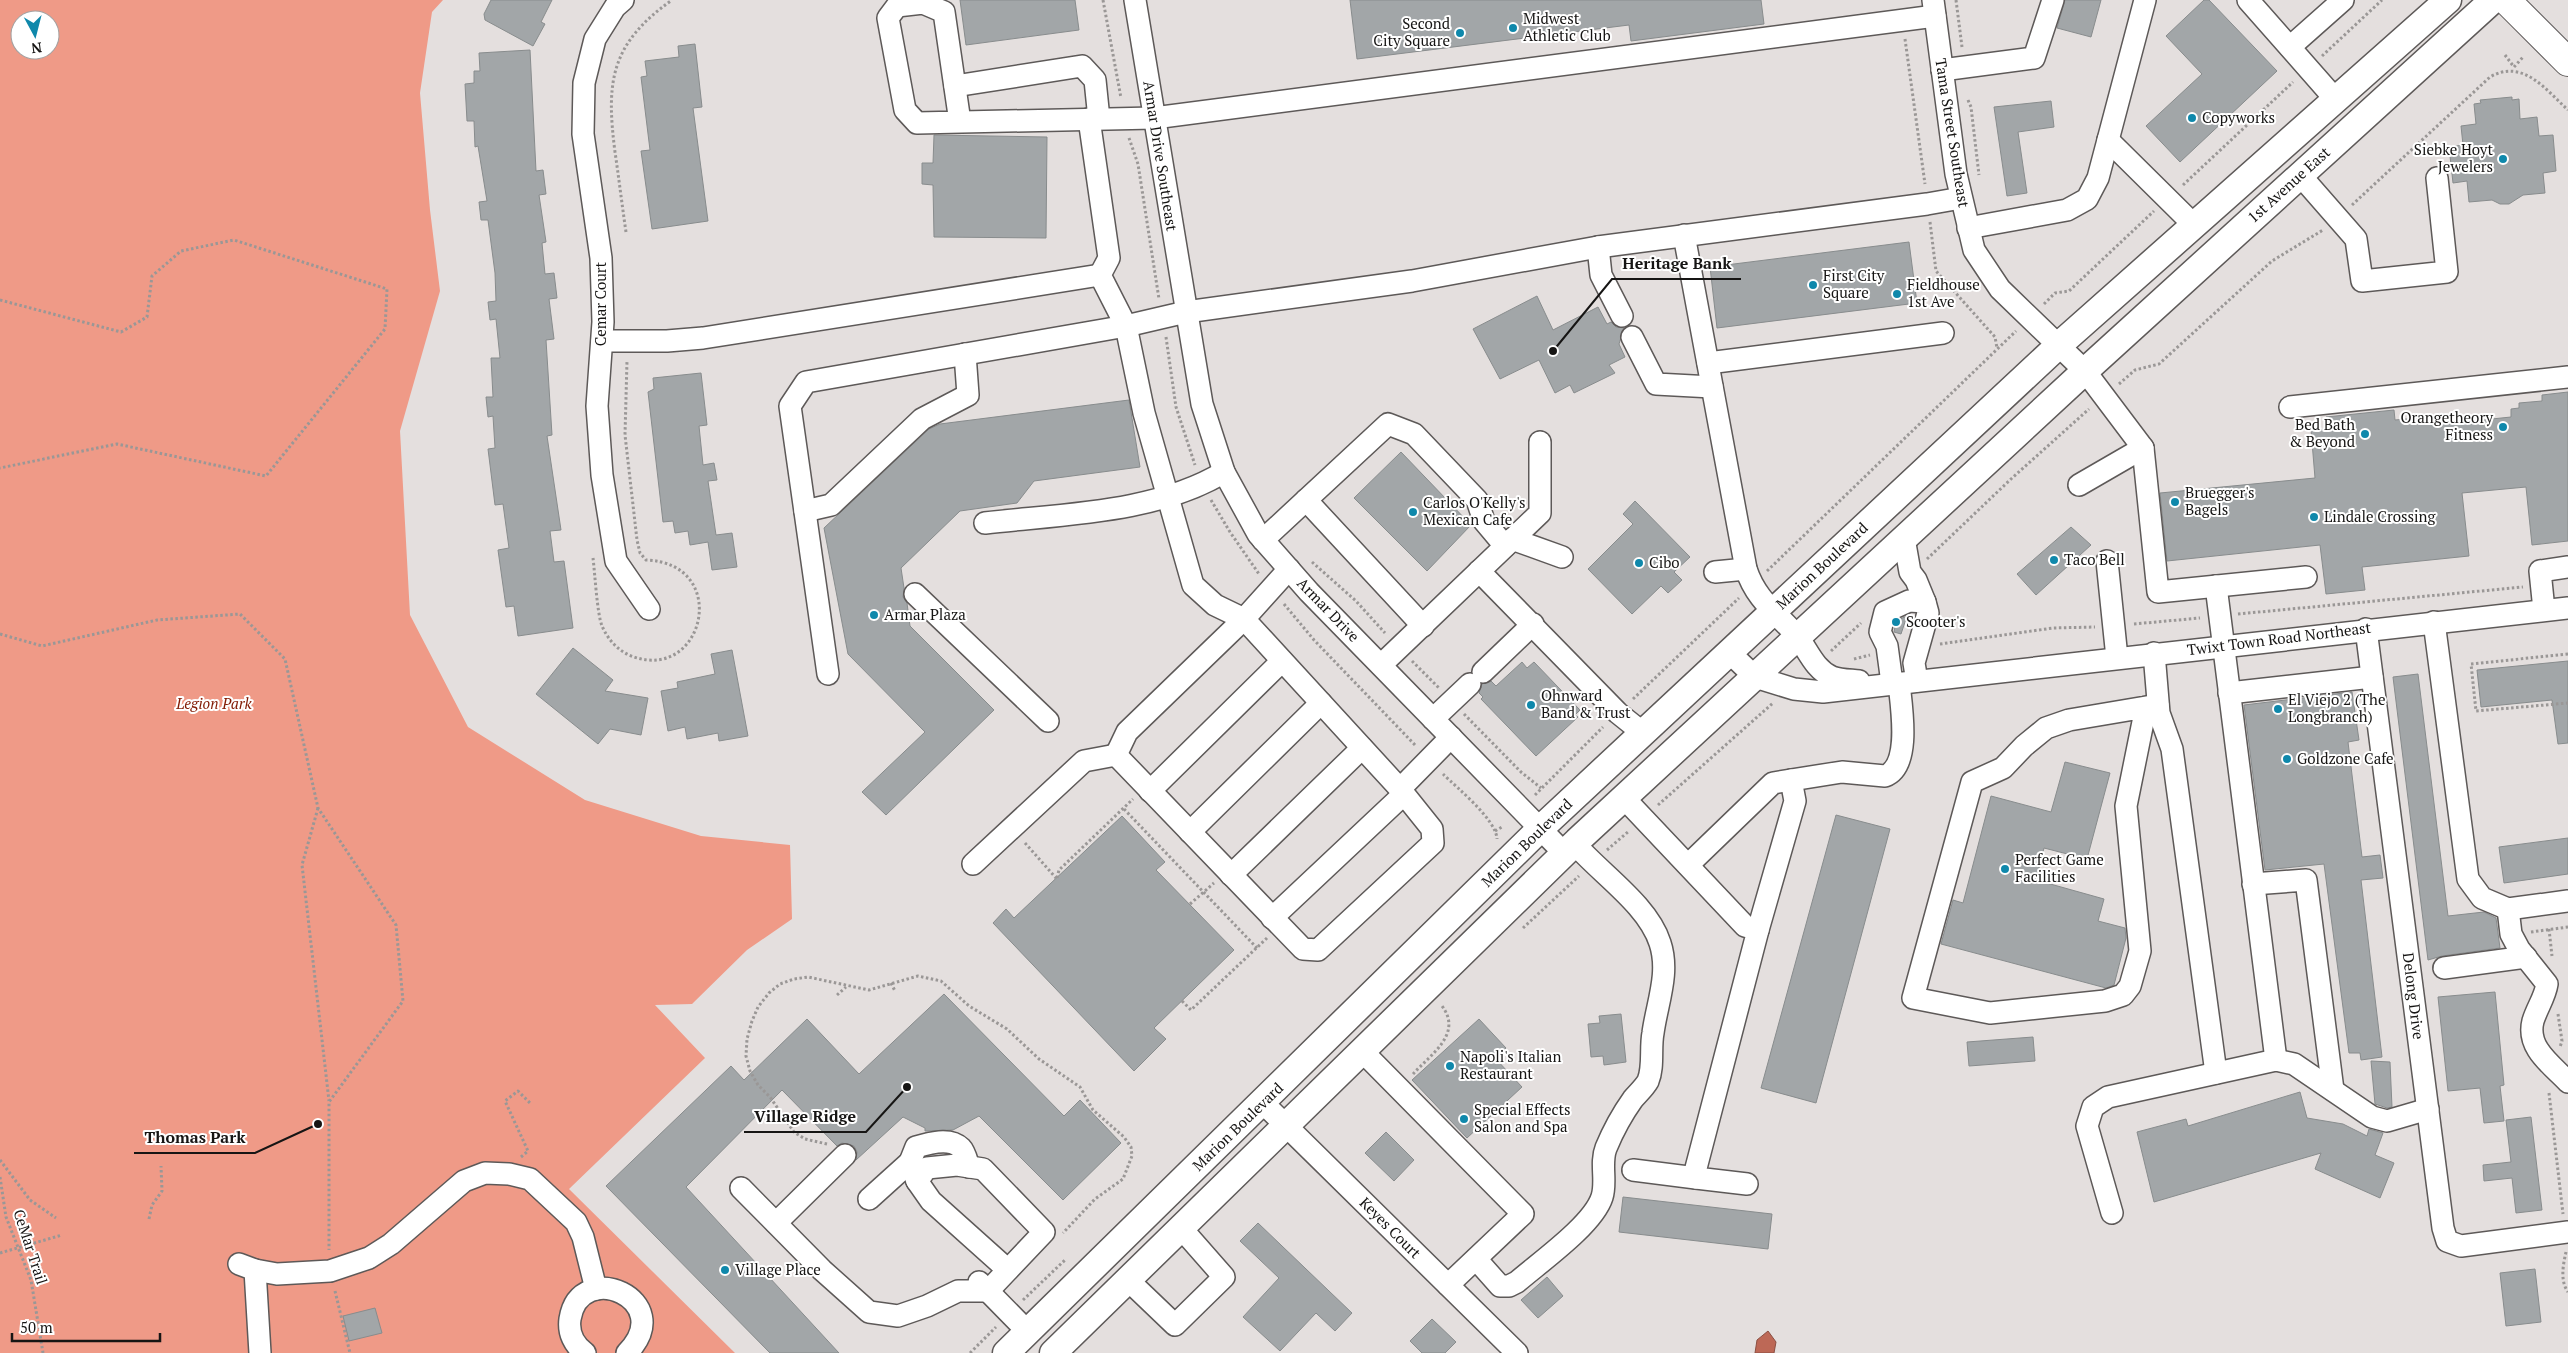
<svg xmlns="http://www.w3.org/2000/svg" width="2568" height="1353" font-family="'PT Serif',serif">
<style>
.green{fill:#ef9a87;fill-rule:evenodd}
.water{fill:#bd6856;stroke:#8b4f42}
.building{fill:#a2a6a8;stroke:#888c8d}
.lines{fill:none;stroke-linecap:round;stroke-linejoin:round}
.minor-casing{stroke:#5d5958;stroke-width:24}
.major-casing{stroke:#5d5958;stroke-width:29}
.highway-casing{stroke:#5d5958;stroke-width:30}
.path{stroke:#9a9796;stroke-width:3;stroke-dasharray:2.5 2.5;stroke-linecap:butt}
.minor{stroke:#fff;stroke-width:21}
.major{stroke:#fff;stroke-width:26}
.highway{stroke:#fff;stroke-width:28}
.poi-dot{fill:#0f88ab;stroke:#fff;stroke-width:2}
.labels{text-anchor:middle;stroke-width:4;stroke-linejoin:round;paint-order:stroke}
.poi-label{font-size:15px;fill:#161514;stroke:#fff;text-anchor:start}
.street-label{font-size:15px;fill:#161514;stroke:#fff}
.park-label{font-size:15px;font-style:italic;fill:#821a03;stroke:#fff}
.leader{fill:none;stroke:#161514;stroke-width:2}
.callout-dot{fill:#161514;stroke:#fff;stroke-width:2}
.callout-label{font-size:16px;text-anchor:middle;font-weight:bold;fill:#161514;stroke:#fff;stroke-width:4;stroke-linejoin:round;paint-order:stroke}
</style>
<rect width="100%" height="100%" fill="#e4dfde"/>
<!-- green -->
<path class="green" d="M 0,0 L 443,0 L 432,12 L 420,93 L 430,210 L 440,291 L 400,431 L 410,615 L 468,727 L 585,800 L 701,836 L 790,845 L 792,919 L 747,950 L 692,1004 L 655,1005 L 705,1058 L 569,1189 L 735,1353 L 0,1353 ZM 20,20 L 50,20 L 50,50 L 20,50 Z"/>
<!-- water -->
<polygon class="water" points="1768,1331 1776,1342 1774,1353 1755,1353 1757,1340"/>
<!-- building -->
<g class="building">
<polygon points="491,0 552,0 541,22 545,24 533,46 485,20 484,14"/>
<polygon points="960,0 1075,0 1079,30 966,45"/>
<polygon points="1350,0 1761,0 1764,24 1631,41 1629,25 1357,59"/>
<polygon points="2065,0 2101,0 2091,37 2057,28"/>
<polygon points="2204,0 2209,0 2277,71 2180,162 2146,126 2202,74 2166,36"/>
<polygon points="695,44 702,107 693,108 708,221 652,229 641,151 650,150 641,77 647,76 645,61 679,57 678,46"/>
<polygon points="530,50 536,171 543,170 546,194 539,195 546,242 542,243 545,274 554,273 557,298 549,299 554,339 546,340 552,435 547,436 561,530 550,531 554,562 564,561 573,628 518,636 514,606 506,607 498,550 509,548 503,504 495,505 488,449 495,448 493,416 488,417 486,397 493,397 491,358 500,358 496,319 490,320 488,302 496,301 495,273 488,220 481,220 479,202 487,201 478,146 475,147 474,121 467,121 465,84 474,83 474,71 480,71 479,53"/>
<polygon points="2512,97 2512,100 2519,99 2520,119 2537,117 2539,136 2553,135 2556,171 2543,173 2545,193 2523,195 2509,204 2500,204 2492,200 2469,202 2467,181 2453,183 2449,147 2463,145 2461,126 2476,124 2474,104 2481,103 2480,100"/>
<polygon points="2051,101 2054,127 2018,132 2027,193 2007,196 1994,107"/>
<polygon points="934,135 1047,137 1046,238 934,237 933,185 922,184 922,163 933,163"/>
<polygon points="1909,242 1917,303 1717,328 1710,267"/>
<polygon points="1537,296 1553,330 1598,307 1607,324 1611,322 1616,327 1624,328 1619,344 1625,357 1609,365 1615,373 1574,393 1570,385 1555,393 1539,360 1500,379 1473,329"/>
<polygon points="701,373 707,425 699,426 703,465 714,463 717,480 708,481 716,535 732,533 737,567 712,570 708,542 690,545 688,531 675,533 673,521 663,522 648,392 654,389 653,378"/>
<polygon points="2568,392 2568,541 2532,545 2526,487 2462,493 2469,556 2362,567 2365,590 2326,594 2320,545 2167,561 2160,493 2315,478 2311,430 2327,429 2326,417 2394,410 2395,420 2453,415 2453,423 2511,417 2511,409 2519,408 2519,403 2542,401 2542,395"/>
<polygon points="1129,400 1140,467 1034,481 1017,503 960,511 901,568 904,588 903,597 907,603 910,626 994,710 886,815 862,792 925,732 848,654 824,528 929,429 940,424"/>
<polygon points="1401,452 1471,525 1427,571 1354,498"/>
<polygon points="1635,501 1690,557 1674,572 1682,580 1668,593 1661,586 1632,614 1588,569 1633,524 1623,514"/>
<polygon points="2071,527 2091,545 2036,595 2017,574"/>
<polygon points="1907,616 1901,634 1894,632 1896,621"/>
<polygon points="573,648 613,680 605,691 648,698 641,735 610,729 598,744 536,694"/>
<polygon points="732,650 748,736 719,741 718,733 687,739 685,727 668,731 661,691 678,688 677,682 715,674 711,654"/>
<polygon points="2568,661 2568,743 2558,744 2552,700 2481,707 2477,670"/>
<polygon points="1522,662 1527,668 1534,662 1580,710 1575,715 1578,717 1536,756 1481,699 1483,697 1479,693 1482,684 1491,681 1496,686"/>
<polygon points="2418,674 2448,916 2484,912 2496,918 2500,948 2442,956 2428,960 2393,677"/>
<polygon points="2352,692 2359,740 2348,742 2362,857 2380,855 2383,878 2361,880 2382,1057 2361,1060 2360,1053 2349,1053 2324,864 2265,870 2244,705"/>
<polygon points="2065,762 2110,773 2087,859 2044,848 2036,880 2104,899 2098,921 2125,928 2126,938 2114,985 2106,988 1941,944 1953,900 1963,903 1991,796 2051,812"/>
<polygon points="1836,815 1890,829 1816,1103 1761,1088"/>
<polygon points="1122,816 1165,862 1156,870 1234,950 1154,1028 1166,1039 1134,1071 993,923 1006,909 1014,918"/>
<polygon points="2568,838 2568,874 2504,883 2499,847"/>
<polygon points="2495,992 2504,1085 2500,1086 2504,1121 2484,1123 2480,1088 2448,1091 2438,997"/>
<polygon points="944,994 1064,1116 1080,1100 1121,1143 1063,1200 979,1116 953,1130 925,1131 925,1128 903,1117 856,1160 857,1152 854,1146 842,1143 837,1146 782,1090 686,1187 839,1353 770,1353 606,1186 731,1066 744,1080 807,1019 859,1074"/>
<polygon points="1621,1014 1626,1062 1604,1065 1603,1056 1591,1057 1588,1024 1600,1023 1599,1016"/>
<polygon points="1479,1019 1506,1048 1495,1058 1522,1087 1467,1138 1412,1080"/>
<polygon points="2033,1037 2035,1061 1969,1066 1967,1042"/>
<polygon points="2371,1061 2390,1062 2392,1107 2387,1108 2375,1104"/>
<polygon points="2300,1092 2307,1118 2343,1124 2367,1136 2369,1129 2383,1133 2375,1155 2394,1163 2380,1198 2315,1169 2321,1153 2154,1202 2137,1132 2186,1119 2188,1126"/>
<polygon points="2531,1117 2542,1210 2516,1213 2512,1178 2484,1181 2483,1165 2511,1162 2506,1120"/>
<polygon points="1386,1132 1414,1160 1394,1181 1365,1153"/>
<polygon points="1623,1197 1772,1214 1768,1249 1619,1232"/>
<polygon points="1258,1223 1352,1313 1335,1331 1316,1313 1280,1351 1243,1317 1279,1278 1240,1241"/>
<polygon points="2535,1269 2541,1322 2506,1326 2500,1273"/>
<polygon points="1547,1277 1563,1296 1538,1318 1521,1300"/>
<polygon points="375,1308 382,1333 349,1341 343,1316"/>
<polygon points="1432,1319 1456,1342 1445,1353 1422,1353 1410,1341"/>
</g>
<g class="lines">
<!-- minor casing -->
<g class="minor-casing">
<g id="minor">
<polyline points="623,0 615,7 595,39 584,83 583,134 601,258 603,322 597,406 602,475 616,561 649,609"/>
<polyline points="1135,0 1202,404 1224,472 1258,534 1309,592 1564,853"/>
<polyline points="1933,0 1956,174 1974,250 2000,289 2085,371 2143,448 2158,592 2306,577"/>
<polyline points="2248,0 2336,100"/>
<polyline points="2290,47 2343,0"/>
<polyline points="1942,70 2034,58 2053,0"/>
<polyline points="955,86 1082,66 1095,80 1099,119"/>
<polyline points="1089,119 1109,258 1100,275 1126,326 1144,413 1193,585 1215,605 1244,619 1127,732 1116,755 1303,949 1318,950 1433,843 1432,829 1400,789"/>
<polyline points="960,122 944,12 923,3 897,6 888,18 905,110 917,123 1154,118 1935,16"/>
<polyline points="2108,140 2194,225"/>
<polyline points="2300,175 2356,239 2362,281 2447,272 2437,178"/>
<polyline points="1968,228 2067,210 2087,199 2098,178 2145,0"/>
<path d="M 1684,235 L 1746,569 C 1756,600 1777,613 1797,636 C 1808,650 1814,669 1832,677 C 1840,680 1851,680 1859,681"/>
<polyline points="1598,247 1601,275 1622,316"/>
<polyline points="1632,337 1656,384 1712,387"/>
<polyline points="602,341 667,341 703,338 1100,275"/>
<polyline points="1708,363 1943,333"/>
<polyline points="2290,407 2568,377"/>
<polyline points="2079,485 2143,448"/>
<polyline points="1306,500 1423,626"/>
<polyline points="805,511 831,505 922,419 968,395 965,354"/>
<path d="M 985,523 C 1062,514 1157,513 1224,472"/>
<polyline points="1904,538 1910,572 1916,580 1925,602"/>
<polyline points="1512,539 1562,557"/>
<polyline points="1263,540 1388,424 1414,434 1477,500 1484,521 1505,546"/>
<polyline points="2107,561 2117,658"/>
<polyline points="1289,569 1244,619 1400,789 1451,737"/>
<polyline points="1479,571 1618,713 1643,733"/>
<polyline points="1715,572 1746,569"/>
<polyline points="2216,586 2276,1060"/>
<polyline points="915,594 1048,721"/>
<polyline points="2544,610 2540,571 2568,567"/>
<polyline points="2434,622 2468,879 2482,898 2508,909 2568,901"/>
<polyline points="2366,629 2443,1228 2447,1241 2461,1246 2568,1232"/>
<polyline points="1730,653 1755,677 1794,689 1823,692 2568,608"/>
<polyline points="2154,653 2159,713 2172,749 2216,1073"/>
<polyline points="1381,665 1540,513 1540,442"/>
<polyline points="1483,672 1533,624"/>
<polyline points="828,674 790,406 806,382 1126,326 1186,312 1412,281 1598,247 1927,204 1961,198"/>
<polyline points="1892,683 1887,646 1880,632 1885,612 1909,601 1925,602 1928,613 1914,663 1917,681"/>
<polyline points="2229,693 2372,677"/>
<polyline points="2146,707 2126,806 2140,951 2130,986 2123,995 2105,1001 1990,1013 1913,998 1972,782 2003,768 2024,746 2046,728 2069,720 2146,707 2158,705"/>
<polyline points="1433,719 1470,684"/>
<polyline points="1150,791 1282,661"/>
<polyline points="1624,798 1745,926 1758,930 1695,1172 1696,1178 1747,1184"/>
<polyline points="1190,832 1321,703"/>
<polyline points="973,864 1084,761 1116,755"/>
<path d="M 1688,865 L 1773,783 L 1842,772 L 1885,776 C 1912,766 1901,705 1899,683"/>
<polyline points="1231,875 1362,748"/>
<polyline points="2253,884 2306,880 2333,1090"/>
<path d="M 2508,909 L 2511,934 L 2519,949 L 2547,984 C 2545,997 2537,1008 2533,1021 C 2526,1048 2552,1065 2568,1082"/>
<polyline points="1272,918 1404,794"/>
<polyline points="1758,930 1795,801 1791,780"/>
<polyline points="2444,968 2526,957"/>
<polyline points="1362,1051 1523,1214 1448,1285"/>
<polyline points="1263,1103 1517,1353"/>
<polyline points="1633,1170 1696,1178"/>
<path d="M 917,1181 L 910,1162 L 916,1147 C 929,1143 950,1137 961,1148 C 965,1152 967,1161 969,1167"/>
<polyline points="741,1188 822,1270 869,1312 898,1316 927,1306 958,1291 988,1291 1044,1232 983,1169 957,1165 927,1168 917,1181 931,1201 1008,1270"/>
<polyline points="869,1199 910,1162"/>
<polyline points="2112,1213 2087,1126 2093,1107 2108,1097 2276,1060 2294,1064 2372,1117 2387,1121 2428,1109"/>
<polyline points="776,1223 845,1155"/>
<path d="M 1476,1259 L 1500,1286 L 1509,1286 L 1517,1282 C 1540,1262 1593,1225 1602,1197 C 1607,1182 1600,1163 1606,1148 C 1613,1131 1623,1113 1633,1099 C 1638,1093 1644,1088 1648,1081 C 1654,1067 1650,1048 1653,1033 C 1657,1003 1670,973 1660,943 C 1648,905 1601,874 1575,844"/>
<polyline points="239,1264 255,1270 260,1353"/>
<polyline points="255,1270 277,1274 330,1271 369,1258 391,1244 464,1181 485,1173 509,1174 530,1179 576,1222 583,1237 596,1289"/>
<polyline points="1128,1280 1175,1325 1224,1277 1181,1228"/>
<polyline points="979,1282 1028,1332"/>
<path d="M 585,1353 C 574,1345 568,1333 570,1319 C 580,1257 679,1300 627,1353"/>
</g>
</g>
<!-- major casing -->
<g class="major-casing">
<g id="major">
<polyline points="1006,1353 1540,829 2059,345 2448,0"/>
<polyline points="1053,1353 1577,841 2085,371 2493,0"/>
</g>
</g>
<!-- highway casing -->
<g class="highway-casing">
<polyline id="highway" points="2506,0 2568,62"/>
</g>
<!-- path -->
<g class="path">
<polyline points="1103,0 1121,98"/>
<polyline points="1956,0 1962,47"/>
<polyline points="1905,39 1925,184"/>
<polyline points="2505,55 2514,67 2524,56"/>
<polyline points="2322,56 2382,0"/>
<polyline points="1968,100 1971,107 1979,175"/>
<polyline points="1129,138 1138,164 1159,299"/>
<polyline points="2183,185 2293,82"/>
<path d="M 2352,205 L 2490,77 C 2523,58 2546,90 2568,110"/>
<polyline points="1930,222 1936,271 1995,337 1997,348"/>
<path d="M 626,232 C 622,205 619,179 615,152 C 606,82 610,44 672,0"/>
<polyline points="0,300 121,332 147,317 152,276 181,251 234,240 387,289 385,329 266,476 117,444 0,468"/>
<polyline points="2044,304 2055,293 2069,291 2154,211"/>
<polyline points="1166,337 1176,407 1195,465"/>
<polyline points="2119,384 2135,370 2159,364 2272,261 2323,230"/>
<polyline points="1211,500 1230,532 1259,574"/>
<path d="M 593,558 C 595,574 597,613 602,626 C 608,640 619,652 634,657 C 705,681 731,563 646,560 L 640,553 L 637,540 L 625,435 L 627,361"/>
<polyline points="1927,559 2011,479 2089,409"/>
<polyline points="1312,562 1356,601 1385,633"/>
<polyline points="1767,571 2016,331"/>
<polyline points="1284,604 1314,640 1416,746"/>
<polyline points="2238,614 2523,587"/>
<polyline points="2134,624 2200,618"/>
<polyline points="0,634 42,646 157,620 240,614 285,659 318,808 396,925 403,1001 329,1102 329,1250"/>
<polyline points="1940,644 2053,628 2095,627"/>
<polyline points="1831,651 1861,623"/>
<polyline points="2568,654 2471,664 2476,711 2568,703"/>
<polyline points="1854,659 1870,655"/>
<polyline points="1412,661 1439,688"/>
<polyline points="1633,699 1739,598"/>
<polyline points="1464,714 1521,772 1541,788"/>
<path d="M 1443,774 C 1457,788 1496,819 1497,839"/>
<polyline points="1535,795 1603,727"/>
<polyline points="1658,805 1773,703"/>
<polyline points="318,808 302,865 329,1101"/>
<polyline points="1124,809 1257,948"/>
<polyline points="1495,831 1502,827"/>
<polyline points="1025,843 1056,878"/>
<polyline points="1607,850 1629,831"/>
<polyline points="1057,878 1059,870 1133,799"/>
<polyline points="1190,904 1214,883"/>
<polyline points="1523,928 1579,876"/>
<polyline points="2549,929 2552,956"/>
<polyline points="2531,932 2568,927"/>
<polyline points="891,983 895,991"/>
<polyline points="837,995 846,987"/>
<polyline points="1182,1001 1191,1010 1267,938"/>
<polyline points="2558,1014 2562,1041 2560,1047"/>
<path d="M 1413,1074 C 1431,1054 1463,1034 1442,1006"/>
<polyline points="2549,1093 2563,1214"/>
<polyline points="827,1144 805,1139 794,1132 770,1097 758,1085 750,1071 746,1056 747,1039 752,1021 758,1007 769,993 780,984 794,979 808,977 869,990 918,976 941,981 969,1006 1007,1029 1039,1059 1080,1087 1093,1110 1124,1137 1131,1147 1132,1156 1123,1179 1095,1199 1063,1233"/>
<polyline points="521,1157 528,1151 505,1101 518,1091 531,1104"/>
<polyline points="0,1160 30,1200 56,1218"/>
<polyline points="0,1177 6,1217 31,1280 43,1353"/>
<polyline points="149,1219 152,1205 162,1191 161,1166"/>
<path d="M 2566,1252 C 2563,1265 2560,1281 2568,1292"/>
<polyline points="0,1253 62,1235"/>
<polyline points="335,1291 350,1353"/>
<polyline points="1023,1300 1066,1259"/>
<polyline points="970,1353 996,1327"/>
</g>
<!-- minor -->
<use href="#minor" class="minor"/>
<!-- major -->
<use href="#major" class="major"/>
<!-- highway -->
<use href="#highway" class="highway"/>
</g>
<!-- markers -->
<g class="poi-dot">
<circle cx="1513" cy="28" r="5"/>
<circle cx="1460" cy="33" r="5"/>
<circle cx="2192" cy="118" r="5"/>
<circle cx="2503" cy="159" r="5"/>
<circle cx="1813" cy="285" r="5"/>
<circle cx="1897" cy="294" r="5"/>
<circle cx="2503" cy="427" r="5"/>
<circle cx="2365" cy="434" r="5"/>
<circle cx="2175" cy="502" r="5"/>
<circle cx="1413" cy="512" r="5"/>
<circle cx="2314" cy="517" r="5"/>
<circle cx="2054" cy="560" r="5"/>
<circle cx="1639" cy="563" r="5"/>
<circle cx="874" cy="615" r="5"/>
<circle cx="1896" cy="622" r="5"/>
<circle cx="1531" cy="705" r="5"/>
<circle cx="2278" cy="709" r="5"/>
<circle cx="2287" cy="759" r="5"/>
<circle cx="2005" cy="869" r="5"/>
<circle cx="1450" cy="1066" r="5"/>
<circle cx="1464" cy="1119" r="5"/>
<circle cx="725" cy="1270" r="5"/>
</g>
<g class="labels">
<!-- poi labels -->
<g class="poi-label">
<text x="1523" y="24">Midwest<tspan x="1523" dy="17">Athletic Club</tspan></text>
<text x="1450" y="29" text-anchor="end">Second<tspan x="1450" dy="17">City Square</tspan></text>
<text x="2202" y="123">Copyworks</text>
<text x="2493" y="155" text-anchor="end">Siebke Hoyt<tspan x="2493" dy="17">Jewelers</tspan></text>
<text x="1823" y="281">First City<tspan x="1823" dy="17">Square</tspan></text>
<text x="1907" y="290">Fieldhouse<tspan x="1907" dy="17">1st Ave</tspan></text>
<text x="2493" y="423" text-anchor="end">Orangetheory<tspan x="2493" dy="17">Fitness</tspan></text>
<text x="2355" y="430" text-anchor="end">Bed Bath<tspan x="2355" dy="17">&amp; Beyond</tspan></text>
<text x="2185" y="498">Bruegger's<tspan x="2185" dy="17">Bagels</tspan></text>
<text x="1423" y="508">Carlos O'Kelly's<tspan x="1423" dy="17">Mexican Cafe</tspan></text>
<text x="2324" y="522">Lindale Crossing</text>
<text x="2064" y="565">Taco Bell</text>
<text x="1649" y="568">Cibo</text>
<text x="884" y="620">Armar Plaza</text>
<text x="1906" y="627">Scooter's</text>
<text x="1541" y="701">Ohnward<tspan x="1541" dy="17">Band &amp; Trust</tspan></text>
<text x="2288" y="705">El Viejo 2 (The<tspan x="2288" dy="17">Longbranch)</tspan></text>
<text x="2297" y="764">Goldzone Cafe</text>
<text x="2015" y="865">Perfect Game<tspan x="2015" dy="17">Facilities</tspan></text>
<text x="1460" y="1062">Napoli's Italian<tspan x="1460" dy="17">Restaurant</tspan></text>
<text x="1474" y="1115">Special Effects<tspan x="1474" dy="17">Salon and Spa</tspan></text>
<text x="735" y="1275">Village Place</text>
</g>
<!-- street labels -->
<g class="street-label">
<text transform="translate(1952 133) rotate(81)" y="5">Tama Street Southeast</text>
<text transform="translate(1160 156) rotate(81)" y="5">Armar Drive Southeast</text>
<text transform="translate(2289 185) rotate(-42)" y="5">1st Avenue East</text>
<text transform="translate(601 304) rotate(-90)" y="5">Cemar Court</text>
<text transform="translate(1822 566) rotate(-43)" y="5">Marion Boulevard</text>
<text transform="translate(1328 610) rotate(46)" y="5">Armar Drive</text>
<text transform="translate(2279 639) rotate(-7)" y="5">Twixt Town Road Northeast</text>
<text transform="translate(1527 843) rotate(-44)" y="5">Marion Boulevard</text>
<text transform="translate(2413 996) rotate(83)" y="5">Delong Drive</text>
<text transform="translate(1238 1127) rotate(-44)" y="5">Marion Boulevard</text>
<text transform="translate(1390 1228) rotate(45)" y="5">Keyes Court</text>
<text transform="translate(30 1247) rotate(72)" y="5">CeMar Trail</text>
</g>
<!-- park labels -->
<g class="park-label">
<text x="214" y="709">Legion Park</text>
</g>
</g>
<!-- callouts -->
<path class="leader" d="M1553 351L1612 279H1741M907 1087L866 1132H744M318 1124L255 1153H134"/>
<g class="callout-dot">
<circle cx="1553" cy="351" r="5"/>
<circle cx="907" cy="1087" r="5"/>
<circle cx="318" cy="1124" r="5"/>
</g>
<g class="callout-label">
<text x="1677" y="269">Heritage Bank</text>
<text x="805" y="1122">Village Ridge</text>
<text x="195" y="1143">Thomas Park</text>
</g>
<!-- north arrow -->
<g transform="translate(35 35) rotate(173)"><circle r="24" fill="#ffffff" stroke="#a2a1a1"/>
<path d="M0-4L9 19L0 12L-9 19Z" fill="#0f88ab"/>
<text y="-8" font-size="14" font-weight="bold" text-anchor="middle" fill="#161514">N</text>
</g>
<!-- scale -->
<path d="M12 1333v8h148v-8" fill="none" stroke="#161514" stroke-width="2.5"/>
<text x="20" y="1333" font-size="15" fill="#161514" stroke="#ffffff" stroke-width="4" paint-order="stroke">50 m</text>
</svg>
